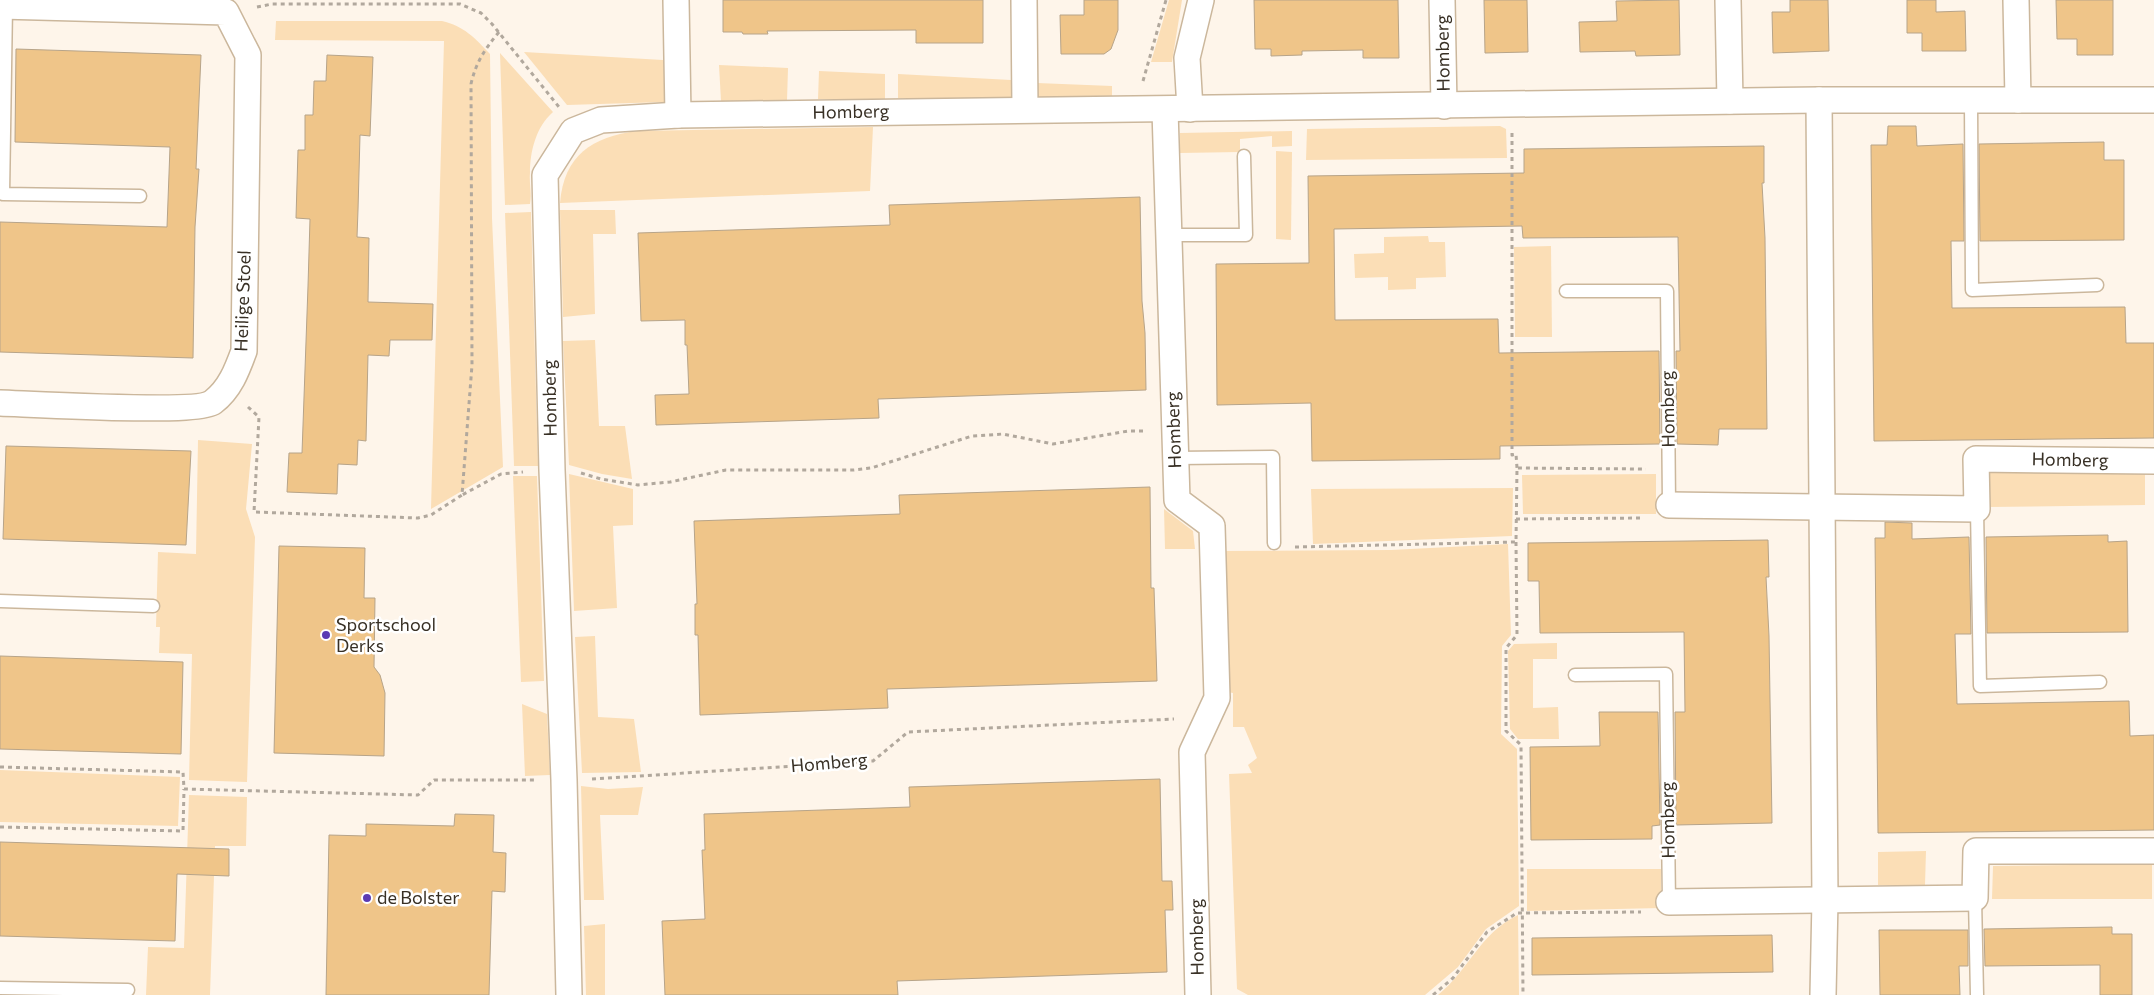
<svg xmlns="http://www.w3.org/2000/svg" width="2154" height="995" font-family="Commissioner,sans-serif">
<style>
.green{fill:#fbdeb6}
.building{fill:#efc589;stroke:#b7a489}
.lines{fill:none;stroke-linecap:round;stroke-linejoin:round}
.lane-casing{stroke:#cbb79c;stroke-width:15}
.street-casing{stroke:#cbb79c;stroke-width:28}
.path{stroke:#b1a89d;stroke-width:3;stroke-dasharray:4 4;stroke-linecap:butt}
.lane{stroke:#fff;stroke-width:12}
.street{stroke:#fff;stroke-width:25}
.poi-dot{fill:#5b3bb3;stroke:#fff;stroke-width:2}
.labels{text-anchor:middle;stroke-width:5;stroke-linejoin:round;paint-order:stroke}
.street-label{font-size:18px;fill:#383025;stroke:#fff}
.poi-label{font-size:18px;fill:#383025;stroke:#fff;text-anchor:start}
</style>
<rect width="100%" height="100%" fill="#fef5ea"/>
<!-- green -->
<g class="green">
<polygon points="1169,0 1182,0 1172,62 1151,62"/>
<path d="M 276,21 L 442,21 C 464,26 475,38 490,54 L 492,218 L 503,467 L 431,509 L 444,41 L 275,40 Z"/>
<polygon points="524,52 663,60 666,63 665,102 567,105"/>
<path d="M 500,53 L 553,112 C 536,127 530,151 530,173 C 529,183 532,194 530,204 L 505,205 Z"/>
<polygon points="719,65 788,68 787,100 721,101"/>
<polygon points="819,71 885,74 885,100 818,99"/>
<polygon points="898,74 1011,80 1011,98 898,98"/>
<polygon points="1037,83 1112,86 1112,96 1037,97"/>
<polygon points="1500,126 1506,129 1507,158 1306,160 1307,129"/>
<path d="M 873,127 L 870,191 L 560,203 C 564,155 592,137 637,131 Z"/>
<polygon points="1292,131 1292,146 1272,147 1272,136 1240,139 1240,152 1180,153 1180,133"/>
<polygon points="1276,151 1292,152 1291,240 1276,239"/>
<polygon points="615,210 616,234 593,234 595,314 563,317 560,210"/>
<polygon points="531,212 538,466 514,466 505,213"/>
<polygon points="1428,236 1429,242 1445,242 1446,277 1416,278 1416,289 1388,290 1388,277 1355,278 1354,254 1384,253 1384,237"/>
<polygon points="1551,246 1552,337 1515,337 1514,247"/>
<polygon points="595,340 599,426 625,426 632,479 602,474 569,465 563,341"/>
<polygon points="198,440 252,444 246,509 255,537 247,782 189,780 192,654 159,653 160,627 156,627 158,552 196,554"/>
<polygon points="2145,472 2145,505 1987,507 1986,473"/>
<polygon points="569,474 633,489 633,525 613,526 617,608 574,611"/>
<polygon points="1656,474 1656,514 1523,514 1522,475"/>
<polygon points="513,476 537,476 544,681 521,682"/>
<polygon points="1513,488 1512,536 1313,544 1311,489"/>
<polygon points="1164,509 1193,531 1195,549 1165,549"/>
<polygon points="1508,544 1511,635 1502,646 1501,734 1517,749 1519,906 1486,929 1458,967 1425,995 1248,995 1237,989 1229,774 1252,773 1248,765 1257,758 1244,727 1233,727 1233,693 1227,692 1221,551 1391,550"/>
<polygon points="595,636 598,717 634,719 641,772 582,773 575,637"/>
<polygon points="1557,643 1557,659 1533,659 1533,708 1558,707 1559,739 1518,739 1510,729 1508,651 1514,644"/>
<polygon points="522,704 547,714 550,775 525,776"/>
<polygon points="0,770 180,777 178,826 0,822"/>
<polygon points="581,786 608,789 643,787 638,815 600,815 604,900 584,900"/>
<polygon points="189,795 247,797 246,846 215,846 210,995 146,995 148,947 184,948"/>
<polygon points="1926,851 1925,885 1878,885 1878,852"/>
<polygon points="2152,864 2152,899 1992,899 1993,866"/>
<polygon points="1527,869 1661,869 1661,908 1527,911"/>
<path d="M 1518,915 L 1519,995 L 1438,995 C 1470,969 1479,934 1518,915 Z"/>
<polygon points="605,924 605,995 586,995 584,926"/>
</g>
<!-- building -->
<g class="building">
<polygon points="723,0 983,0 983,43 916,43 916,30 767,31 768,34 743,34 742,32 723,32"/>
<polygon points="1084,0 1118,0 1118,30 1111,49 1104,54 1061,54 1060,15 1084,15"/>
<polygon points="1254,0 1398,0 1399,58 1363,58 1363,50 1302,51 1302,55 1271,56 1271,49 1255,49"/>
<polygon points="1484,0 1527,0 1528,52 1485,53"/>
<polygon points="1679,0 1680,55 1636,56 1635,51 1580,52 1579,22 1617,21 1616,1"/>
<polygon points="1790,0 1828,0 1829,51 1773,53 1772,12 1790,12"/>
<polygon points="1907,0 1936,0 1936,12 1965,11 1966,51 1922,51 1922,33 1907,33"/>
<polygon points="2056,0 2113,0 2113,55 2077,55 2077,39 2057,39"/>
<polygon points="16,49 201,55 196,169 199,169 195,227 193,358 0,352 0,222 167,227 170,147 15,142"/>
<polygon points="327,55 373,57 370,136 360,135 358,210 357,237 369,238 368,302 433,304 432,340 390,340 389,356 368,355 366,441 358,440 357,465 338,464 337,494 287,492 289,453 302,453 308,286 310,219 296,218 298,150 305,150 305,115 313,115 314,81 326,81"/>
<polygon points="1888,126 1916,126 1917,146 1963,144 1964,241 1951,241 1952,308 2125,307 2126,343 2154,343 2154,438 1874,441 1871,145 1887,145"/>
<polygon points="2104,142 2104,160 2124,160 2124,240 1980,241 1979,144"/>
<polygon points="1764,146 1764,183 1762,183 1765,238 1767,429 1719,429 1718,445 1677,444 1676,351 1680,351 1678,237 1523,238 1522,226 1334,229 1335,320 1498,319 1499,353 1659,351 1660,444 1500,446 1500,459 1312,461 1311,403 1217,405 1216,264 1309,263 1308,176 1524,173 1524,149"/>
<polygon points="1140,197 1142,301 1145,333 1146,390 878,399 879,418 656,425 655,395 689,394 687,345 685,345 685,320 641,321 638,233 890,225 889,205"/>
<polygon points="6,446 191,451 186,545 3,539"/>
<polygon points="1150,487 1151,588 1154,588 1157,681 887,689 888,708 700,715 698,635 695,635 695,604 697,604 694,521 900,514 899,495"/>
<polygon points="1885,522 1912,523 1912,539 1969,537 1971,634 1955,634 1957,704 2129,701 2130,736 2154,735 2154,830 1878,833 1875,538 1885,538"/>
<polygon points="2108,535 2108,542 2127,541 2128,632 1987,633 1986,537"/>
<polygon points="1768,540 1769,577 1766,577 1769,636 1772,823 1676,825 1675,712 1685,712 1684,632 1540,633 1539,581 1528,581 1528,543"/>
<polygon points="279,546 365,548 364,598 375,598 374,667 380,675 385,693 384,756 274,753"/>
<polygon points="0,656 183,662 181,754 0,749"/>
<polygon points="1599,712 1658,712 1660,825 1652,826 1652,839 1531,840 1530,747 1600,746"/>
<polygon points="1160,779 1162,881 1172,881 1173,910 1165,910 1167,972 897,981 898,995 665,995 662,921 705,919 702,850 705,850 704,814 910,807 909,787"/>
<polygon points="455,814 494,815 493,852 506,853 505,892 492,891 489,995 326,995 329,835 366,836 366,824 454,826"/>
<polygon points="0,842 229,849 229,876 177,874 175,941 0,936"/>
<polygon points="2112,927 2112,934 2132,934 2132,995 2100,995 2100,965 1985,966 1984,929"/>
<polygon points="1879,930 1968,930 1968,966 1959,966 1960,995 1880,995"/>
<polygon points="1772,935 1773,972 1532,975 1532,938"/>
</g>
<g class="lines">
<!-- lane casing -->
<g class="lane-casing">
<g id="lane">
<polyline points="6,6 3,194 140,196"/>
<polyline points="1971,100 1972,290 2097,285"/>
<polyline points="1168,235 1246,235 1244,156"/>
<polyline points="1566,291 1667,291 1669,505"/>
<polyline points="1175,458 1273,457 1274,543"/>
<polyline points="1977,509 1980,686 2100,682"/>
<polyline points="0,601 153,606"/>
<polyline points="1575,675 1666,674 1669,902"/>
<polyline points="1975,898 1977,995"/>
<polyline points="0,988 128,990"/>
</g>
</g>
<!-- street casing -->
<g class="street-casing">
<g id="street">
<polyline points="676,0 678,115"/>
<polyline points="1024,0 1025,109"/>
<polyline points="1442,0 1444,106"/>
<polyline points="1728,0 1730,101"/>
<polyline points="2016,0 2018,100"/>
<path d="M 0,6 L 226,12 L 248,55 L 244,351 C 237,370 230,389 213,402 C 197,414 31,404 0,403"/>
<polyline points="1819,100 1825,900 1823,995"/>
<polyline points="1190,109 1187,58 1201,0"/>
<polyline points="1165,110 1177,500 1212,526 1217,698 1192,752 1198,995"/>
<polyline points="1669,505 1977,509 1976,459 2154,461"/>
<polyline points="1669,902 1975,898 1976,851 2154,851"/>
<polyline points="569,995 564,780 552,470 545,175 573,131 601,120 678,115 1819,100 2154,100"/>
</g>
</g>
<!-- path -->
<g class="path">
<polyline points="257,7 272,4 460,4 481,13 492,24 559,107"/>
<path d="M 499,32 C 485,49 476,62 471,84 L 472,365 L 462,495 L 501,474 L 523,472"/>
<polyline points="1143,81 1166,0"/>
<polyline points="1512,133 1512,455 1516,454 1517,468"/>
<polyline points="248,407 259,417 254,512 418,518 431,515 462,495"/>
<polyline points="581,473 601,479 638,485 670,482 726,470 854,470 871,468 972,436 1003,434 1053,444 1128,431 1145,431"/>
<polyline points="1516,519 1644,518"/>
<polyline points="1516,542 1517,635 1506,648 1506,731 1521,745 1523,995"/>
<polyline points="1295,547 1516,542 1517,468 1646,469"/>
<polyline points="0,767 183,772 184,789 418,795 434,780 536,780"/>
<polyline points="592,779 873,761 908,732 1174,719"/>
<polyline points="0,827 183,831 184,789"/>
<polyline points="1433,995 1453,978 1487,932 1517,913 1641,912"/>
</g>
<!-- lane -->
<use href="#lane" class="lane"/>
<!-- street -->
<use href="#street" class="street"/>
</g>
<!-- markers -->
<g class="poi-dot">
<circle cx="326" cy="635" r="5"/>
<circle cx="367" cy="898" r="5"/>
</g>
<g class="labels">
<!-- street labels -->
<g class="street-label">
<text transform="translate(1443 53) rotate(-91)" y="6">Homberg</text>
<text transform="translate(851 112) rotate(-1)" y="6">Homberg</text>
<text transform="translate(243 301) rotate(-88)" y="6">Heilige Stoel</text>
<text transform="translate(550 398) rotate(-91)" y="6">Homberg</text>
<text transform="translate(1668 409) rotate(-91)" y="6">Homberg</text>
<text transform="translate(1174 430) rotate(-92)" y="6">Homberg</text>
<text transform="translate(2070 460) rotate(1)" y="6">Homberg</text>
<text transform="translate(829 763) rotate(-5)" y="6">Homberg</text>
<text transform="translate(1668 820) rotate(-91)" y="6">Homberg</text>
<text transform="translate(1197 937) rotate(-91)" y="6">Homberg</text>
</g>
<!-- poi labels -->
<g class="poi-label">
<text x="336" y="631">Sportschool<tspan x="336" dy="21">Derks</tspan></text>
<text x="377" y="904">de Bolster</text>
</g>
</g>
</svg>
